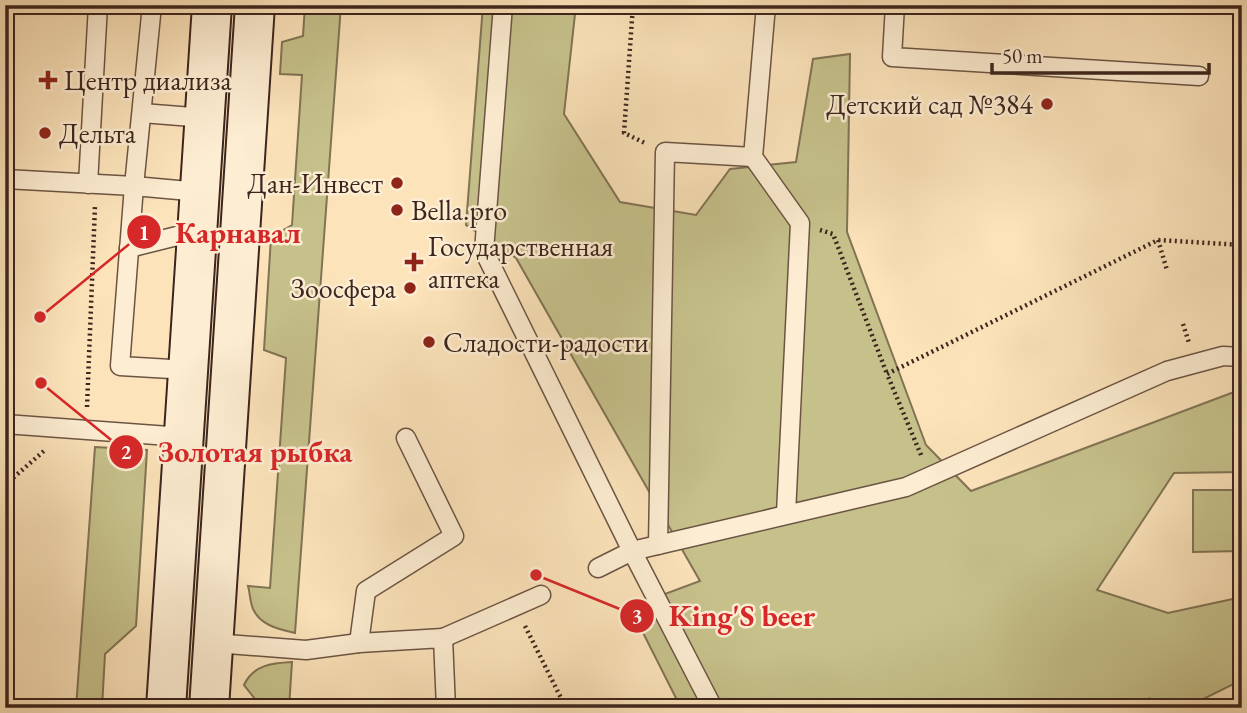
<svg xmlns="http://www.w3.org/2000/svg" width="1247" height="713" font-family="'EB Garamond',serif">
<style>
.green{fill:#c6c18b;stroke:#817354;stroke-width:2}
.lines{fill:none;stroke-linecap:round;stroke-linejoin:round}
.lane-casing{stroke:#6c5444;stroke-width:21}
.secondary-casing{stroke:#3c251d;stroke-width:42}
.path{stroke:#3c251d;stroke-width:4.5;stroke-dasharray:2 3.5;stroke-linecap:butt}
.lane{stroke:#fdedd2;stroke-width:18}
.secondary{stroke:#fdedd2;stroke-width:38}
.poi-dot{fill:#8f2418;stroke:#fdedd2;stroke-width:2.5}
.labels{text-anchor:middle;stroke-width:5;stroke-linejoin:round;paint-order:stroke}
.poi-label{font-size:28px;fill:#3c251d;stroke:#fdedd2;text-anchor:start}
.leader{fill:none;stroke:#d62828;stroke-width:2.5}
.callout-dot{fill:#d62828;stroke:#fdedd2;stroke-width:2.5}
.mark-label{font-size:21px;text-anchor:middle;font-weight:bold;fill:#fff}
.callout-label{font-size:30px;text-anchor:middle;font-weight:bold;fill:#d62828;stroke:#fdedd2;stroke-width:5;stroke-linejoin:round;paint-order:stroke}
</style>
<rect width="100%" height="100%" fill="#fce3ba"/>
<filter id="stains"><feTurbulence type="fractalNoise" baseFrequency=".00286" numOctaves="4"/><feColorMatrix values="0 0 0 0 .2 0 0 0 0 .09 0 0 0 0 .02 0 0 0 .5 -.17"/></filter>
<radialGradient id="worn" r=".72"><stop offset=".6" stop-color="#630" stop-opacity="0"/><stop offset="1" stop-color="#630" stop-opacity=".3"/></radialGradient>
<!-- green -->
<g class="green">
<path d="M 305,5 L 341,5 L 295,633 C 279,629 261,626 253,609 C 250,602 250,593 248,586 L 270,588 L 286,358 L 264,350 L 271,237 L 292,225 L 302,75 L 280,74 L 282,42 L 303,36 Z"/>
<polygon points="483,5 576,5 564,114 620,202 696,215 730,169 796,162 813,59 850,54 847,232 926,445 971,491 1242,389 1242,472 1174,473 1097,590 1168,613 1242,597 1242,680 1185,708 944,708 865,702 864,708 681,708 630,607 700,581 516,258 466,225"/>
<polygon points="95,447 147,450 136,626 105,654 102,708 76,708"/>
<polygon points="1193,490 1242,490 1242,551 1193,552"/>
<path d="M 292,662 L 289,708 L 255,708 L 255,699 L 244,685 C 253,665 272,663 292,662 Z"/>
</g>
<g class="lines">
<!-- lane casing -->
<g class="lane-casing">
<g id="lane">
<polyline points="152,5 134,186 120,366 188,370"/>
<polyline points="503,5 484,251 632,551 713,708"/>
<polyline points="766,5 753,157 800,223 786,514"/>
<polyline points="895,5 892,57 1199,76"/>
<polyline points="142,113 205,118"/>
<polyline points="5,179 134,186 200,192"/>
<polyline points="88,184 98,5"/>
<polyline points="129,248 197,231"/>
<polyline points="5,424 183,437"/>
<polyline points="658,545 665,152 753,157"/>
<polyline points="598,568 632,551 906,487 1167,371 1223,356 1242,357"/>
<polyline points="443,638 541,595"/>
<polyline points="214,643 306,650 359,643 443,638 446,708"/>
<polyline points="359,643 366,591 454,536 406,438"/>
</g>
</g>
<!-- secondary casing -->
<g class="secondary-casing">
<g id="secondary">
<polyline points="166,708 212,5"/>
<polyline points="209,708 255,5"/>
</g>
</g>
<!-- path -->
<g class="path">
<polyline points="633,5 624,133 647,144"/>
<polyline points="820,230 833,234 887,374"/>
<polyline points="1158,240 1167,270"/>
<polyline points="1236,245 1242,160"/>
<polyline points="1183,324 1189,343"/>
<polyline points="87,407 95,206"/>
<polyline points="921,455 887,374 1158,240 1242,245"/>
<polyline points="5,485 45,450"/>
<polyline points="525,626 566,708"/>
<polyline points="1148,698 1150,708"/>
</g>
<!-- lane -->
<use href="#lane" class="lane"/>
<!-- secondary -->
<use href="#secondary" class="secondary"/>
</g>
<!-- markers -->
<g class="poi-dot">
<path d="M44.5 69.5h7v7h7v7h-7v7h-7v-7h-7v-7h7z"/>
<circle cx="1047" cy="104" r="7"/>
<circle cx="45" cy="133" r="7"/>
<circle cx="397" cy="183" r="7"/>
<circle cx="397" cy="210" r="7"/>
<path d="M410.5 251.5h7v7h7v7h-7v7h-7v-7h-7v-7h7z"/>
<circle cx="410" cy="288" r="7"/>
<circle cx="429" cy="342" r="7"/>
</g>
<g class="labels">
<!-- poi labels -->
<g class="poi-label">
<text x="64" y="90">Центр диализа</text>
<text x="1033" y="114" text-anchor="end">Детский сад №384</text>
<text x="59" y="143">Дельта</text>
<text x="383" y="193" text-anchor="end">Дан-Инвест</text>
<text x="411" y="220">Bella.pro</text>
<text x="428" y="256">Государственная<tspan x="428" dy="32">аптека</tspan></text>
<text x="396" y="298" text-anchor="end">Зоосфера</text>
<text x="443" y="352">Сладости-радости</text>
</g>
</g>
<!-- callouts -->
<path class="leader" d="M40 317L144 232M41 383L126 452M536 575L637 616"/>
<g class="callout-dot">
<circle cx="40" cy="317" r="7"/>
<circle cx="41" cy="383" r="7"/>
<circle cx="536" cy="575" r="7"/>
<circle cx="144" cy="232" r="18"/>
<circle cx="126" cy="452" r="18"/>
<circle cx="637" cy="616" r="18"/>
</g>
<g class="mark-label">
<text x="144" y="240">1</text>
<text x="126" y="459">2</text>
<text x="637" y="623">3</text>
</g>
<g class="callout-label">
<text x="238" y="243">Карнавал</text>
<text x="255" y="462">Золотая рыбка</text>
<text x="742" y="626">King'S beer</text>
</g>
<!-- margin -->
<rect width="1247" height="713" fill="none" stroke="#fce3ba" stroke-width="28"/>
<rect x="7" y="7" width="1233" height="699" fill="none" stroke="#3c251d" stroke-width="3.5"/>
<rect x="14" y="14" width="1219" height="685" fill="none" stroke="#3c251d" stroke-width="2"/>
<!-- scale -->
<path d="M992 63v10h217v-10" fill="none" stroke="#3c251d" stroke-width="3.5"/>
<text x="1002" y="63" font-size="21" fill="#3c251d" stroke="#fdedd2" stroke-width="5" paint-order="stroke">50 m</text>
<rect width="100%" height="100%" filter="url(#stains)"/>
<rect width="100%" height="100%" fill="url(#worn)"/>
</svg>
